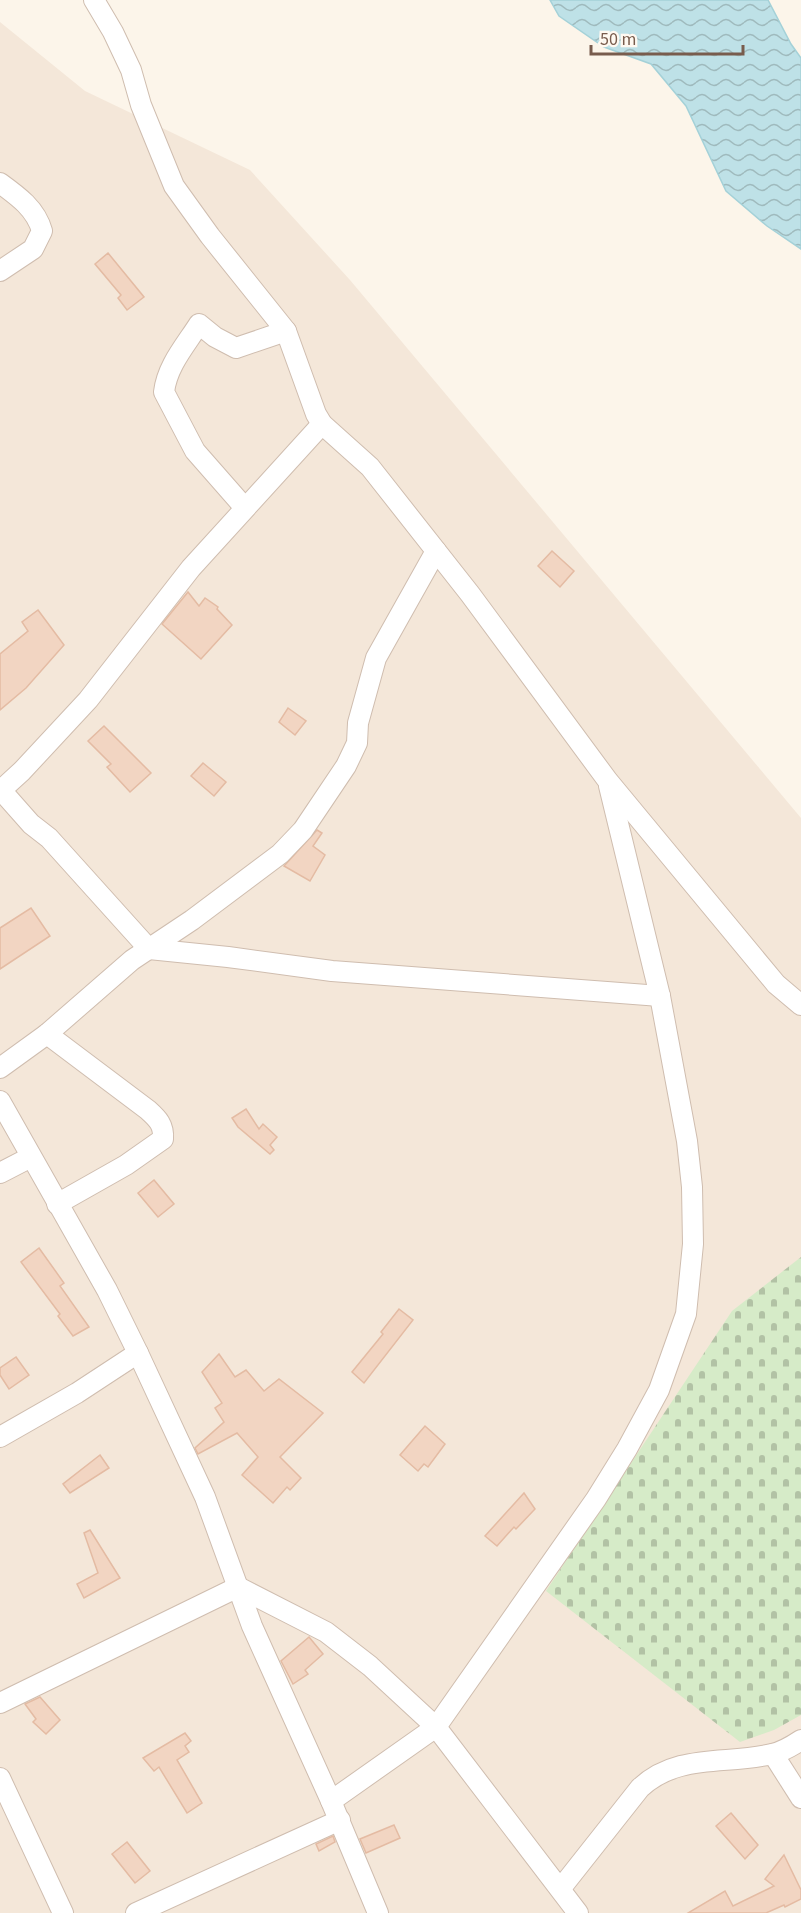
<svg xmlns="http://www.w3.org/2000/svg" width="801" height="1913" font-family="'Source Sans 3',sans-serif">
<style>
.residential{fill:#f4e7d9}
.cemetery{fill:url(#cemetery-stones)}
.water{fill:url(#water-waves);stroke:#a4d1d8;stroke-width:1.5}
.building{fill:#f2d5c2;stroke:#e4bba3;stroke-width:1.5}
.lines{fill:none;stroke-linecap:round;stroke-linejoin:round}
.minor-casing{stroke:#cfbdaf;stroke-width:22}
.minor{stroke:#fff;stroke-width:20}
</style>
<defs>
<pattern id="cemetery-stones" width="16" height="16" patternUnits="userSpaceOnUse" patternTransform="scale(1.5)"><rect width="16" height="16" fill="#d6ebc8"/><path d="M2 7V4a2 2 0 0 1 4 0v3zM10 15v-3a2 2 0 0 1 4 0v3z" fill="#b2c2a5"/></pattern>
<pattern id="water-waves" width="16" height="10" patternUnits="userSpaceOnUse" patternTransform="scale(1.5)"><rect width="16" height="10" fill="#bee1e7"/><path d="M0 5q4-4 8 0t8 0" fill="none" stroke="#9fbabd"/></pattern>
</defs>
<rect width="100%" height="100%" fill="#fcf5ea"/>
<!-- residential -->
<polygon class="residential" points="0,22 85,91 250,170 350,280 801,818 801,1913 0,1913"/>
<!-- cemetery -->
<polygon class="cemetery" points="801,1257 801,1715 774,1730 740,1742 546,1591 732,1311"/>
<!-- water -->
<polygon class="water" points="550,0 768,0 791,44 801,58 801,249 767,226 726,191 686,106 651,64 604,47 559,16"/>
<!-- building -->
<g class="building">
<polygon points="108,253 144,297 127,310 118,298 121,295 95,264"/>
<polygon points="552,551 574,571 560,587 538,566"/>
<polygon points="188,592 199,606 205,598 218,607 217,609 232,625 201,659 162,624"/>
<polygon points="38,610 64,645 26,688 0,710 0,654 28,631 22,622"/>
<polygon points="288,708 306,721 295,735 279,722"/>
<polygon points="104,726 151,773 130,792 107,767 111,764 88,741"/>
<polygon points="203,763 226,782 214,796 191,776"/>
<polygon points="317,830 322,833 313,846 325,855 310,881 284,866"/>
<polygon points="31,908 50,936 0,969 0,928"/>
<polygon points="246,1109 259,1129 263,1124 277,1137 270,1145 274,1150 270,1154 238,1127 232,1118"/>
<polygon points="154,1180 174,1204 158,1217 138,1193"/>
<polygon points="39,1248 64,1283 60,1286 89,1327 73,1336 58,1316 60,1314 21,1262"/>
<polygon points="399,1309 413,1320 364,1383 352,1372 383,1334 381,1332"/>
<polygon points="219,1354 235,1377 246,1370 264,1391 279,1379 323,1413 280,1457 301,1478 290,1490 287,1487 273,1503 242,1475 258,1457 237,1433 198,1454 195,1448 224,1422 215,1408 222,1403 202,1372"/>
<polygon points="16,1357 29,1375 9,1389 0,1375 0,1368"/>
<polygon points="425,1426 445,1444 428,1467 424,1464 418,1471 400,1455"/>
<polygon points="100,1455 109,1468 70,1493 63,1484"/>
<polygon points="524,1493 535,1509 516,1529 514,1527 497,1546 485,1536"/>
<polygon points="90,1530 120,1578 84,1598 77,1584 98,1573 84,1533"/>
<polygon points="309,1637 323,1654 305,1670 308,1674 293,1684 281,1661"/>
<polygon points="40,1697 60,1720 46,1734 33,1722 36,1719 25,1704"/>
<polygon points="185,1733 191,1741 185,1746 189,1752 177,1760 202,1803 187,1813 159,1767 154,1771 143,1758"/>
<polygon points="731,1813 758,1845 745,1859 716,1826"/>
<polygon points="394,1825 400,1838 366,1853 360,1839"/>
<polygon points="333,1836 335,1842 319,1851 316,1844"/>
<polygon points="127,1842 150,1871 135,1883 112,1854"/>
<polygon points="784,1855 801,1890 801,1899 785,1907 784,1905 766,1913 688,1913 725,1891 733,1906 774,1886 765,1879"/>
</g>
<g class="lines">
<!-- minor casing -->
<g class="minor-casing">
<g id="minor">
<polyline points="94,0 113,32 131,70 141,105 174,186 210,236 286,331 316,414 322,424 370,467 470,594 608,781 776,984 801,1005"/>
<path d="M 0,183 C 18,196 36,209 42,231 L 33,249 L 0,271"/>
<path d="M 245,508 L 195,451 L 164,392 C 167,366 185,346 199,324 L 215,337 L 236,348 L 286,331"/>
<polyline points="1,790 31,824 49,838 149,949 228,957 332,971 660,996"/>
<polyline points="0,791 22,771 88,700 191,568 322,424"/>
<path d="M 47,1034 L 148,1110 C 158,1119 164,1125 163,1139 L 126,1165 L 57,1204"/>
<polyline points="0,1068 47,1034 132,960 192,920 280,854 303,830 346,766 357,743 358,723 376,658 436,551"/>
<polyline points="0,1101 107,1290 138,1353 205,1497 252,1626 331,1801 378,1913"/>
<polyline points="0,1173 31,1157"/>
<polyline points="0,1437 77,1393 138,1353"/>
<polyline points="0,1703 238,1587 326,1632 370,1666 436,1727 578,1913"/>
<polyline points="773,1754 801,1798"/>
<polyline points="0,1778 63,1913"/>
<polyline points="331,1801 436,1727 596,1499 627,1449 659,1390 686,1314 693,1244 692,1187 687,1141 660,996 609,786"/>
<path d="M 561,1888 L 640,1788 C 677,1753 726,1765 772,1754 C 782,1752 792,1746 801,1740"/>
<polyline points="136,1913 340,1820"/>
</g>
</g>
<!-- minor -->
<use href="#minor" class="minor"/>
</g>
<!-- scale -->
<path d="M591 45v9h152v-9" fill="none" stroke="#785c4d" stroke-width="3"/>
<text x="600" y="45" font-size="18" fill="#785c4d" stroke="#fff9f1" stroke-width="4.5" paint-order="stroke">50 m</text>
</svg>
